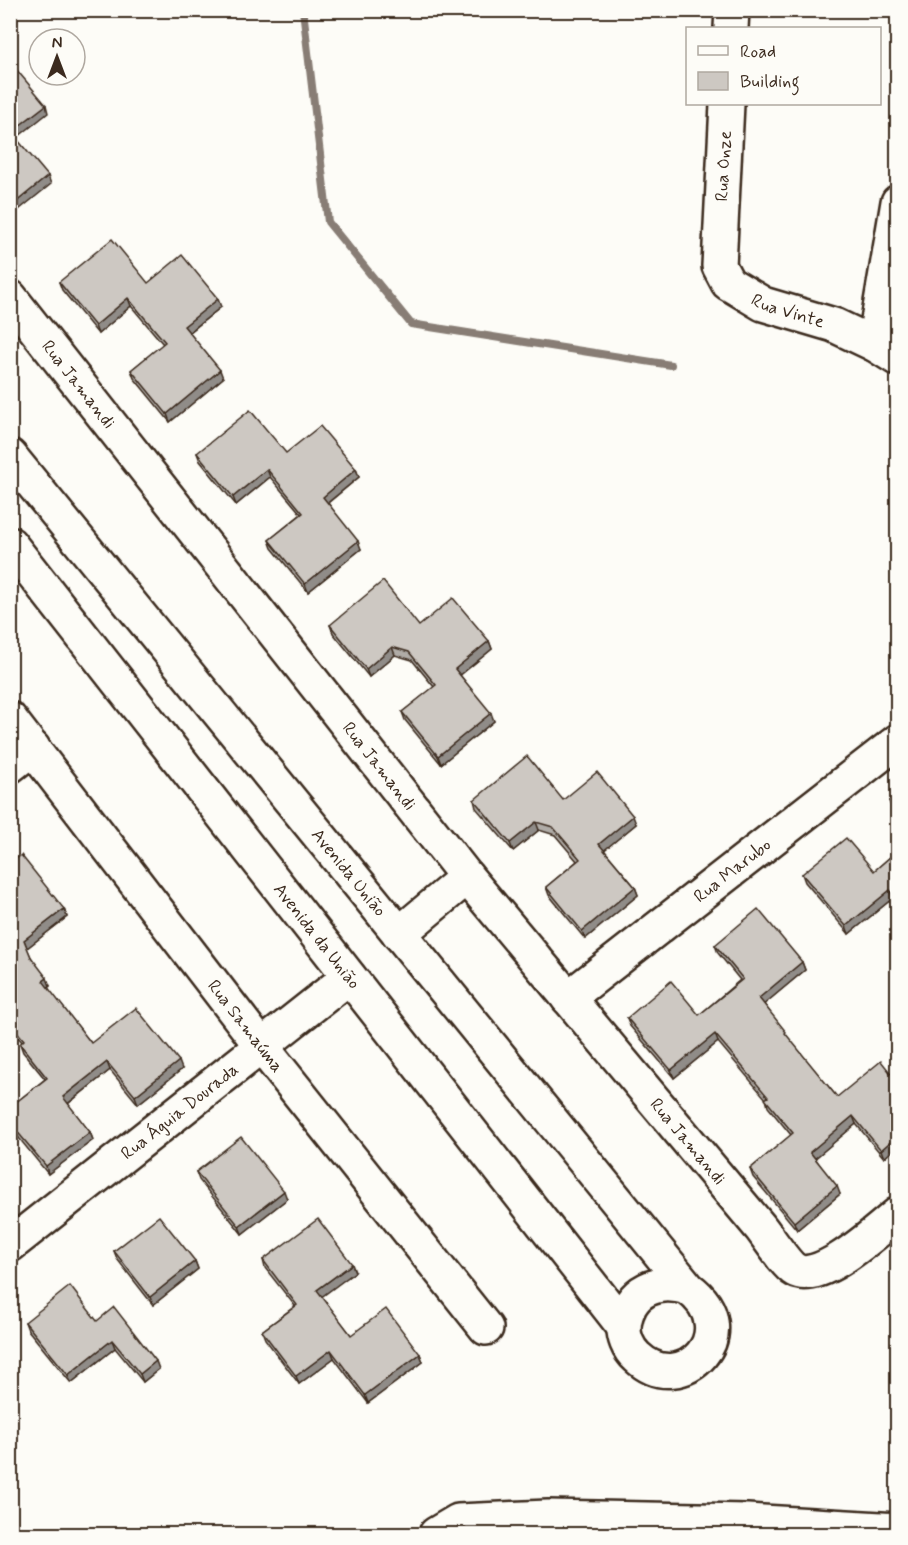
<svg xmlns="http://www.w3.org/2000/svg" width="908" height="1545" font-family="Mynerve,sans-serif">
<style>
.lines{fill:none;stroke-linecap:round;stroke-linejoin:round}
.stream{stroke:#887d74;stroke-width:8}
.minor-casing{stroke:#3b2a1e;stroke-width:38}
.minor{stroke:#fdfcf7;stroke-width:33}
.wall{fill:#b0aca7;stroke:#3b2a1e;stroke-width:1.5}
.shaded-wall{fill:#908c88;stroke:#3b2a1e;stroke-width:1.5}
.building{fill:#cdc8c2;stroke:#3b2a1e;stroke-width:1.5}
.labels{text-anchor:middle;stroke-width:5;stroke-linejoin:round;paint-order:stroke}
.street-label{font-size:18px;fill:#3b2a1e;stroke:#fdfcf7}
</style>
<rect width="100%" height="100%" fill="#fdfcf7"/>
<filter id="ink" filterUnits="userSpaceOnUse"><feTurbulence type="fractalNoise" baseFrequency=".0167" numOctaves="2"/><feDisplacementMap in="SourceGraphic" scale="12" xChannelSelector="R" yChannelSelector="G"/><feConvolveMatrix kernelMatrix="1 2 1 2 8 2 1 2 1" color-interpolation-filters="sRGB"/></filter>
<g filter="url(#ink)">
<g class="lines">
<!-- stream -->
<polyline class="stream" points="303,10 328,222 411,324 671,365"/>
<!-- minor casing -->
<g class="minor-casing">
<g id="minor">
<polyline points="731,28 732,10"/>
<path id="s1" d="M 727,104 L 719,266 L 728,283 L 763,304 L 834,325 L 874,344 L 898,359"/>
<path id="s2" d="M 10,297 L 467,877 L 760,1227 C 768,1237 786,1265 795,1270 C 820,1285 879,1229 898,1214"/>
<polyline points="874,344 898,202"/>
<path id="s3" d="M 10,456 L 688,1288 C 747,1331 682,1400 637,1357 C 628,1349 623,1336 624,1325 C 629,1289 658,1279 688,1288"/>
<path id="s4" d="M 10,544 L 624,1327"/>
<path id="s5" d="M 10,719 L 262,1047 L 486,1328"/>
<polyline points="10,766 33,748"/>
<polyline points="399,934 467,877"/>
<path id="s6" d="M 568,998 L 898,741"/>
<path id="s7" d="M 10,1245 L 349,977"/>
<polyline points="436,1534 458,1521 548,1517 747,1521 898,1530"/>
</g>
</g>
<!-- minor -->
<use href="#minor" class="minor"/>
</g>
<!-- wall -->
<g class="wall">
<polygon points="59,282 148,283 221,307 189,333 223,378 170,422 134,378 131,370 163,344 131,306 98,334 62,290"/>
<polygon points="197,453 286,453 356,469 359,477 328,503 361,549 308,592 272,548 269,540 301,514 270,477 236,505 200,461"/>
<polygon points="330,625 419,626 489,641 492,649 460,675 494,721 441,764 405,720 402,712 434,687 412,660 395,655 369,677 333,633"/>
<polygon points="897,795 897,816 892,809 889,801"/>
<polygon points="474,800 563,800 636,824 604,850 635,887 638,895 585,939 549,895 546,887 577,861 555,835 539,830 513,851 476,808"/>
<polygon points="897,851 897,903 893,898 849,934 805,882 802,874 874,871"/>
<polygon points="10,864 64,909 67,917 27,948 31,957 50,986 48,988 91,1043 182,1069 138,1104 110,1070 68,1104 90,1132 93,1140 48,1174 10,1127 10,1107 45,1079 23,1052 20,1044 22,1042 10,1028"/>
<polygon points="715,945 802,962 805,970 764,1004 789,1039 837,1097 897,1081 897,1147 884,1158 856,1124 815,1158 840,1194 797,1230 753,1177 750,1169 791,1135 768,1107 766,1099 718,1042 674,1078 630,1026 627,1018 699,1015 740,980 718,953"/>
<polygon points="196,1172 287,1199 242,1234 199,1180"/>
<polygon points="114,1251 195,1261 198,1269 153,1305 117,1259"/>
<polygon points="263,1260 355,1272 321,1296 351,1335 420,1354 423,1362 368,1403 334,1358 299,1384 265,1339 262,1331 295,1306 265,1268"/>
<polygon points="97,1321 159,1369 143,1382 115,1348 71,1383 28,1330 25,1322"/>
</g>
<!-- shaded-wall -->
<g class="shaded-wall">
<polygon points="46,105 48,113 14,140 11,132"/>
<polygon points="48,176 51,184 10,217 10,207"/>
<polygon points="128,298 131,306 98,334 95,326"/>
<polygon points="218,299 221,307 187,334 184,326"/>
<polygon points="220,370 223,378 170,422 167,414"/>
<polygon points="267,469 270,477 236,505 233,497"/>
<polygon points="356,469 359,477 325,505 323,497"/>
<polygon points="358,541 361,549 308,592 305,584"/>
<polygon points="489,641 492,649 458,677 455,669"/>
<polygon points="392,647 395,655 369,677 366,669"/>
<polygon points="491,713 494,721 441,764 438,756"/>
<polygon points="633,816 636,824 602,852 599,844"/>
<polygon points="536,822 539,830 513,851 510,843"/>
<polygon points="635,887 638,895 585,939 582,931"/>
<polygon points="890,890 893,898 849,934 846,926"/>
<polygon points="64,909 67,917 27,948 24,940"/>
<polygon points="802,962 805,970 762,1006 759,998"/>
<polygon points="47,978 50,986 45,989 43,981"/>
<polygon points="715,1034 718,1042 674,1078 671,1070"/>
<polygon points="179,1061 182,1069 138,1104 135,1096"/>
<polygon points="107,1062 110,1070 66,1105 63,1097"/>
<polygon points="853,1116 856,1124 813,1160 810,1152"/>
<polygon points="90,1132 93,1140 48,1174 46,1166"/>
<polygon points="897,1136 897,1147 884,1158 881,1150"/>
<polygon points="837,1186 840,1194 797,1230 794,1222"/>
<polygon points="284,1191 287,1199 242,1234 239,1226"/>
<polygon points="195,1261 198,1269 153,1305 150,1297"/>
<polygon points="352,1264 355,1272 320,1298 317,1290"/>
<polygon points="112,1340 115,1348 71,1383 68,1375"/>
<polygon points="331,1350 334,1358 299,1384 296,1376"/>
<polygon points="420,1354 423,1362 368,1403 365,1395"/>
<polygon points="156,1361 159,1369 143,1382 140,1374"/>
</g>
<!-- building -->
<g class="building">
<polygon points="10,62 46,105 11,132 48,176 10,207"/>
<polygon points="112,239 148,283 182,255 218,299 184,326 220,370 167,414 131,370 165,342 128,298 95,326 59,282"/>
<polygon points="250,410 286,453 320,426 356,469 323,497 358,541 305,584 269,540 303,513 267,469 233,497 197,453"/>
<polygon points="383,581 419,626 453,598 489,641 455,669 491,713 438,756 402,712 436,685 409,652 392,647 366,669 330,625"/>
<polygon points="527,756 563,800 597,772 633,816 599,844 635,887 582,931 546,887 580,859 553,827 536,822 510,843 474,800"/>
<polygon points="897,795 897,811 889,801"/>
<polygon points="846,838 874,871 897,851 897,899 890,890 846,926 802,874"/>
<polygon points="21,855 64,909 24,940 31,957 47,978 43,981 91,1043 136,1008 179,1061 135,1096 107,1062 63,1097 90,1132 46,1166 10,1123 10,1107 47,1078 20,1044 24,1040 10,1023 10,864"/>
<polygon points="758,909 802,962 759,998 786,1032 785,1033 837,1097 881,1061 897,1081 897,1136 881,1150 853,1116 810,1152 837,1186 794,1222 750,1169 793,1133 765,1099 768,1097 715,1034 671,1070 627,1018 671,981 699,1015 743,979 715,945"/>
<polygon points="241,1137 284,1191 239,1226 196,1172"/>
<polygon points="159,1216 195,1261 150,1297 114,1251"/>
<polygon points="318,1219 352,1264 317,1290 351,1335 386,1309 420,1354 365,1395 331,1350 296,1376 262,1331 297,1305 263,1260"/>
<polygon points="70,1286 97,1321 114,1307 156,1361 140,1374 112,1340 68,1375 25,1322"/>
</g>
</g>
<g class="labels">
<!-- street labels -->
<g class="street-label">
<text transform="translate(723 166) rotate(-87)" y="6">Rua Onze</text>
<text dy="6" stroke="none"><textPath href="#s1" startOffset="248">Rua Vinte</textPath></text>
<text dy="6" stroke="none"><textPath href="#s2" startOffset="111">Rua Jamandi</textPath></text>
<text dy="6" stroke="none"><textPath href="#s2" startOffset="597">Rua Jamandi</textPath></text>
<text dy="6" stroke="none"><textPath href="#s6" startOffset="208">Rua Marubo</textPath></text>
<text dy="6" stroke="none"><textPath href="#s3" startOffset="537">Avenida União</textPath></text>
<text dy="6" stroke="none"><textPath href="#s4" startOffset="498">Avenida da União</textPath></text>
<text dy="6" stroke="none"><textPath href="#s5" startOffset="387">Rua Samaúma</textPath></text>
<text dy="6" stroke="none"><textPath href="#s7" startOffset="216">Rua Águia Dourada</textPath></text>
<text dy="6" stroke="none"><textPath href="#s2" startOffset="1083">Rua Jamandi</textPath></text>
</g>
</g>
<!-- margin -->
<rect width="908" height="1545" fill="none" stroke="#fdfcf7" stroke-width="36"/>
<rect x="18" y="18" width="872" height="1509" fill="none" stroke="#3b2a1e" stroke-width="2" filter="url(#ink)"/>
<!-- legend -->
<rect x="686" y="27" width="195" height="78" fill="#fdfcf7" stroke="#afa8a0" stroke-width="1.5"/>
<rect x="698" y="46" width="30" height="9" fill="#fdfcf7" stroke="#afa8a0" stroke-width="1.5"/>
<text x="740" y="57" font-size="18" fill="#3b2a1e">Road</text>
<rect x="698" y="72" width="30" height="18" fill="#cdc8c2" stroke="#afa8a0" stroke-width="1.5"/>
<text x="740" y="87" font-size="18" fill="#3b2a1e">Building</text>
<!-- north arrow -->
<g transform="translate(57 57)"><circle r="28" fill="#fdfcf7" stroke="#afa8a0" stroke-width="1.5"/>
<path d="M0-4.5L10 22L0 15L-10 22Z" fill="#3b2a1e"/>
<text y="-9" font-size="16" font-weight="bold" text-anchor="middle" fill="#3b2a1e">N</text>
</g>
</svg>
